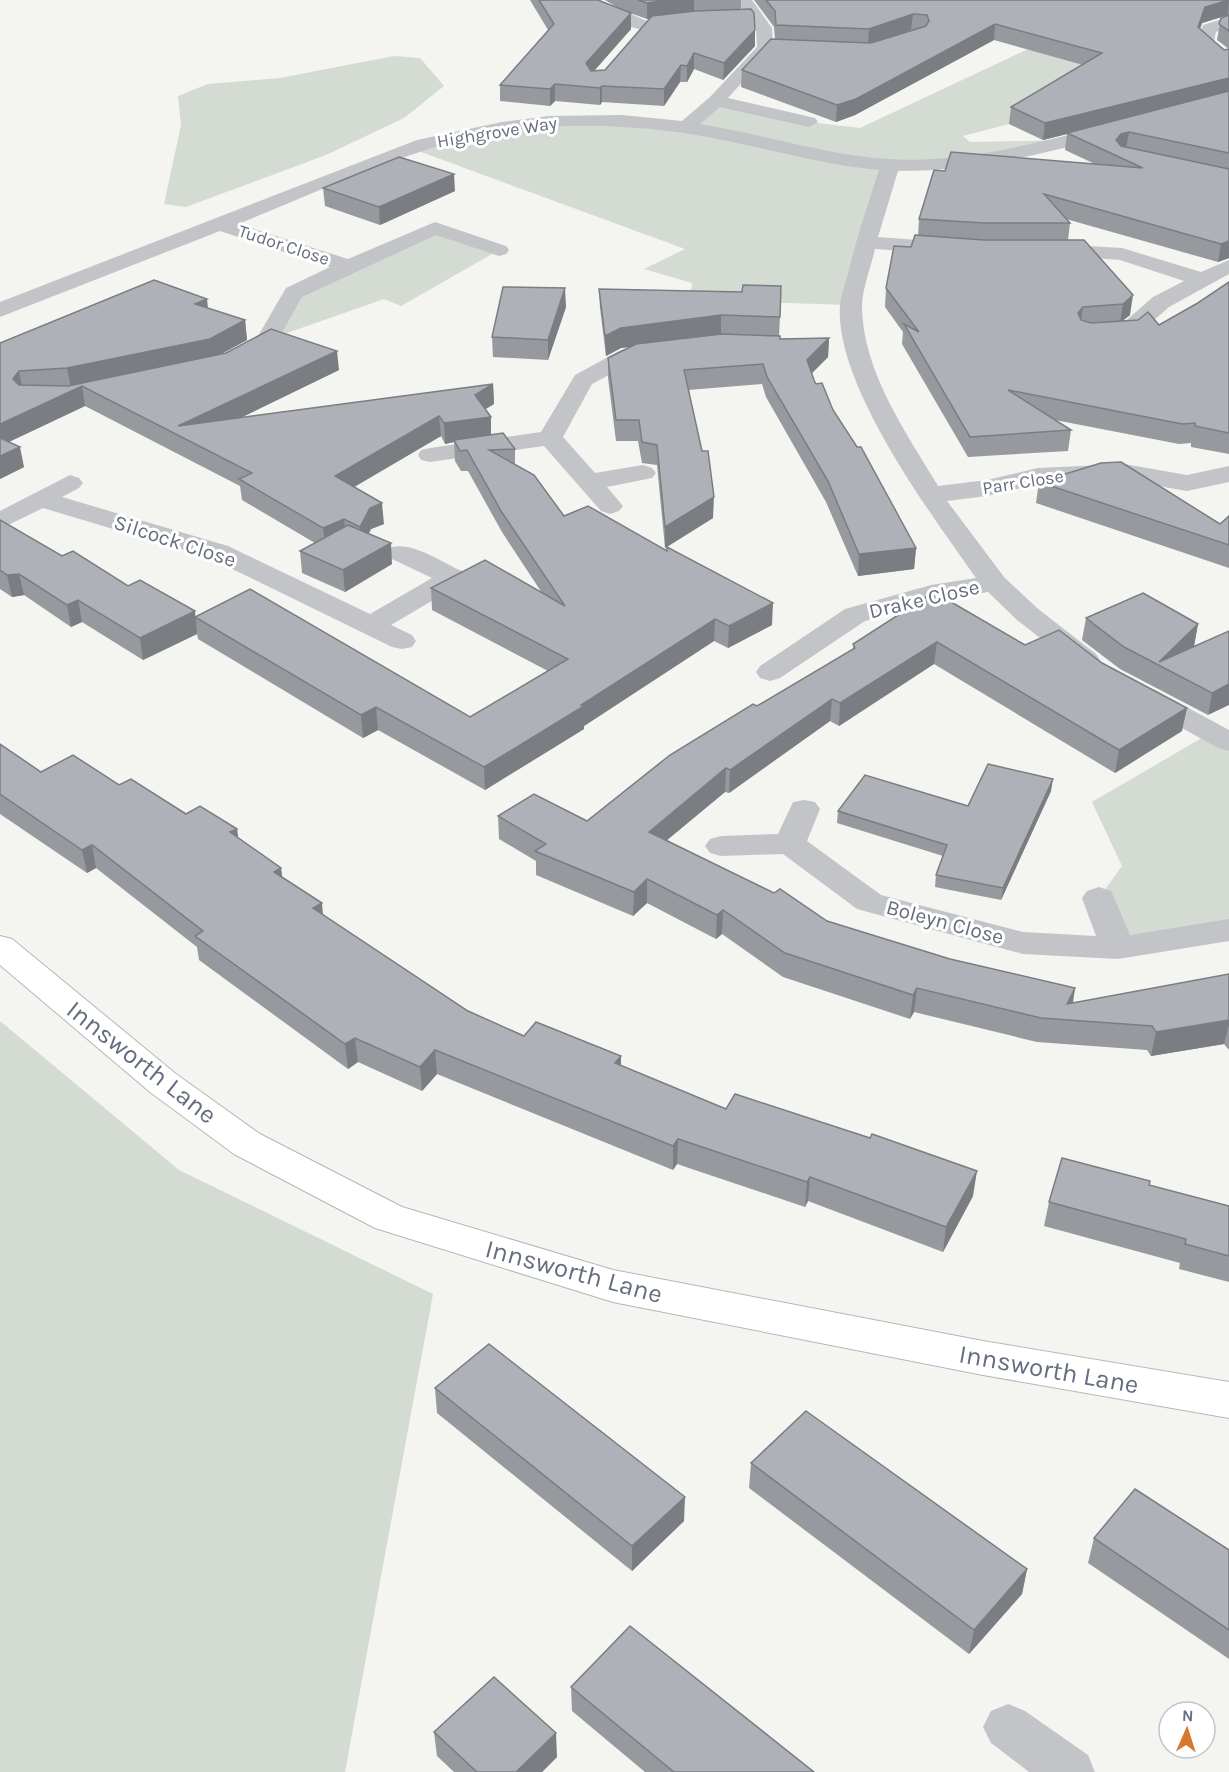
<svg xmlns="http://www.w3.org/2000/svg" width="1229" height="1772" font-family="Karla,sans-serif">
<style>
.green{fill:#d4dbd2}
.lines{fill:none;stroke-linecap:round;stroke-linejoin:round}
.secondary-casing{stroke:#b4b7bc;stroke-width:2}
.street{fill:#c2c4c8;fill-rule:evenodd}
.secondary{fill:#fff;fill-rule:evenodd}
.wall{fill:#96999e;fill-rule:evenodd}
.shaded-wall{fill:#7a7d81}
.building{fill:#aeb2b8;stroke:#7a7d81;stroke-width:1.5}
.labels{text-anchor:middle;stroke-width:6;stroke-linejoin:round;paint-order:stroke}
.far-street-label{font-size:18px;fill:#656e80;stroke:#fff}
.street-label{font-size:21px;fill:#656e80;stroke:#fff}
.near-street-label{font-size:26px;fill:#656e80;stroke:#fff}
</style>
<rect width="100%" height="100%" fill="#f4f4f1"/>
<!-- green -->
<g class="green">
<polygon points="1071,29 1098,64 1009,124 963,136 970,142 1076,140 1023,153 890,165 851,305 690,300 692,283 644,269 685,249 413,149 549,121 685,128 716,101 809,122 860,128"/>
<polygon points="394,56 420,58 444,86 404,118 326,155 186,207 164,204 181,125 178,96 208,84 280,78"/>
<polygon points="435,228 499,250 401,306 384,299 267,340 294,293"/>
<polygon points="1212,732 1229,742 1229,930 1118,948 1099,898 1122,866 1092,802"/>
<polygon points="0,1021 179,1170 433,1294 345,1772 0,1772"/>
</g>
<g class="lines">
<!-- secondary casing -->
<g class="secondary-casing">
<polygon id="secondary" points="0,936 12,939 176,1074 260,1134 402,1207 613,1270 983,1341 1229,1382 1229,1418 983,1375 613,1302 375,1228 234,1154 150,1092 0,965"/>
</g>
<!-- street -->
<g class="street">
<path d="M 588,0 C 606,0 633,16 652,23 L 654,26 L 646,31 C 627,26 599,18 586,3 Z"/>
<path d="M 736,0 L 752,0 L 772,28 L 773,48 L 728,98 L 815,118 L 818,122 L 809,127 L 720,107 L 700,124 C 763,134 825,155 888,159 C 963,164 1036,143 1108,125 L 1117,131 C 1112,139 1093,141 1084,143 C 1022,159 961,171 898,171 L 878,237 L 957,243 L 964,245 L 967,249 L 964,253 L 957,255 L 875,249 C 871,267 862,289 862,307 C 863,372 906,432 938,486 L 987,480 L 1038,468 L 1124,464 L 1187,475 L 1229,466 L 1229,482 L 1187,491 L 1124,480 L 1038,484 L 987,496 L 947,501 L 1004,577 L 1037,608 L 1096,654 L 1100,660 L 1096,666 L 1086,669 L 1076,666 L 1017,620 L 988,592 L 934,601 L 865,621 L 780,678 L 770,681 L 760,678 L 756,672 L 760,666 L 845,609 L 931,585 L 976,578 C 931,514 834,384 840,305 C 841,295 845,284 848,274 C 856,239 868,204 879,170 C 808,164 739,139 668,131 C 589,121 506,124 429,149 C 364,169 301,199 238,224 L 348,259 L 435,222 L 506,246 L 509,250 L 506,254 L 499,256 L 436,235 L 302,297 L 275,345 L 247,361 L 231,361 L 228,356 L 231,351 L 258,336 L 286,288 L 330,267 L 220,231 L 0,317 L 0,302 L 417,140 L 502,122 L 549,116 L 622,115 L 682,121 L 710,97 L 757,47 L 756,28 Z"/>
<polygon points="1229,17 1229,28 1216,32 1214,41 1229,52 1229,65 1223,64 1197,43 1203,25"/>
<polygon points="1050,244 1122,248 1201,272 1229,260 1229,274 1169,307 1135,337 1102,337 1099,332 1102,327 1121,325 1153,297 1184,281 1120,260 1043,254 1040,250 1043,246"/>
<polygon points="650,345 658,347 661,352 658,357 635,361 592,384 563,437 595,473 643,465 652,468 656,473 652,478 607,487 623,506 619,511 610,514 601,511 544,446 430,462 421,460 418,455 421,450 430,448 541,432 575,375 621,350"/>
<path d="M 70,475 L 79,478 L 83,483 L 79,488 L 62,497 L 228,546 L 370,614 L 432,578 L 392,559 L 388,553 L 392,547 C 414,542 441,562 462,571 L 466,577 L 462,583 L 391,625 L 412,635 L 416,641 L 412,647 L 402,649 L 392,647 L 210,558 L 43,508 L 0,529 L 0,511 Z"/>
<polygon points="1145,687 1155,690 1229,730 1229,751 1218,748 1135,702 1130,696 1135,690"/>
<polygon points="804,800 815,802 820,809 807,841 881,895 1023,932 1096,936 1082,898 1087,891 1099,887 1111,891 1130,935 1229,919 1229,941 1118,959 1023,954 857,909 783,854 721,856 710,853 705,846 710,839 721,836 778,834 793,802"/>
<polygon points="1008,1704 1025,1711 1088,1755 1095,1772 1029,1772 991,1743 983,1727 991,1711"/>
</g>
<!-- secondary -->
<use href="#secondary" class="secondary"/>
</g>
<!-- wall -->
<g class="wall">
<path d="M 530,0 L 598,0 L 620,9 L 605,0 L 741,0 L 741,9 L 755,30 L 755,46 L 723,80 L 694,69 L 687,82 L 680,82 L 664,106 L 602,102 L 600,105 L 555,101 L 550,106 L 500,101 L 500,85 L 548,30 ZM 627,12 L 647,19 L 651,18 L 605,70 L 594,71 L 631,29 Z"/>
<path d="M 754,0 L 1229,0 L 1229,49 L 1217,40 L 1221,18 L 1229,15 L 1228,15 L 1202,23 L 1200,29 L 1224,50 L 1229,49 L 1229,258 L 1218,262 L 1066,219 L 1070,223 L 1068,240 L 1084,240 L 1130,315 L 1122,321 L 1159,325 L 1196,304 L 1229,282 L 1229,454 L 1191,447 L 1191,443 L 1179,444 L 1055,420 L 1071,430 L 1068,451 L 968,457 L 902,344 L 903,332 L 885,307 L 886,288 L 918,236 L 919,219 L 945,171 L 1095,164 L 1065,150 L 1067,134 L 1043,140 L 1009,124 L 1011,107 L 1083,65 L 994,40 L 855,115 L 836,122 L 741,87 L 742,70 L 775,39 L 774,27 ZM 911,30 L 914,30 L 885,39 Z"/>
<polygon points="323,188 455,191 380,225 325,206"/>
<polygon points="599,289 742,292 780,317 779,336 780,339 829,338 828,357 812,373 814,380 916,548 914,569 858,576 826,502 766,397 762,384 688,390 713,518 665,548 657,465 642,463 638,441 616,441 608,378 608,358 630,347 621,348 606,356 600,308"/>
<polygon points="566,307 548,360 493,357 492,337"/>
<polygon points="208,308 245,320 247,340 219,355 339,370 240,418 493,384 494,404 485,409 491,435 515,449 515,465 564,516 772,625 728,648 714,641 584,726 584,729 485,790 378,730 363,738 198,639 197,634 143,660 82,622 71,627 24,595 12,597 0,589 0,520 62,556 195,616 470,717 548,671 432,610 431,588 542,593 502,532 468,471 461,471 455,461 454,442 445,444 441,436 354,487 384,524 371,529 369,533 392,564 345,592 302,573 300,551 315,543 242,500 240,486 85,406 9,442 24,467 0,479 0,343"/>
<polygon points="1039,482 1220,524 1229,516 1229,568 1036,503"/>
<polygon points="934,592 1025,645 1182,731 1115,773 934,664 839,726 830,721 729,793 725,792 667,840 827,921 950,959 1075,988 1073,1003 1229,974 1229,1050 1224,1044 1151,1056 1147,1050 1037,1042 914,1012 910,1019 783,977 722,934 716,939 647,903 633,916 536,875 536,861 499,839 498,816 587,821 757,706 853,649 853,644"/>
<polygon points="1086,618 1198,624 1194,646 1192,647 1229,631 1208,715 1120,669 1082,640"/>
<polygon points="0,744 41,772 119,785 186,814 237,829 238,838 281,868 282,878 323,915 468,1011 524,1036 621,1066 726,1109 973,1196 943,1252 808,1201 805,1207 677,1164 673,1170 437,1074 422,1091 358,1062 348,1069 199,960 197,947 96,868 87,873 0,814"/>
<polygon points="1051,791 1001,900 935,887 936,875 943,856 837,823 838,811 968,806"/>
<polygon points="1149,1185 1229,1206 1229,1282 1179,1269 1180,1263 1044,1226 1049,1202"/>
<polygon points="435,1388 684,1521 632,1571 437,1413"/>
<polygon points="751,1463 1027,1569 1022,1594 969,1654 749,1488"/>
<polygon points="1094,1538 1229,1550 1229,1659 1088,1563"/>
<polygon points="571,1687 814,1772 645,1772 572,1711"/>
<polygon points="434,1732 557,1757 542,1772 454,1772 437,1756"/>
</g>
<!-- shaded-wall -->
<g class="shaded-wall">
<polygon points="669,0 694,0 694,12 647,19 647,3"/>
<polygon points="1229,0 1228,15 1202,23 1195,42 1198,27 1205,7"/>
<polygon points="631,13 631,29 586,80 586,63"/>
<polygon points="913,14 911,30 868,45 869,29"/>
<polygon points="995,24 994,40 855,115 836,122 837,105"/>
<polygon points="755,30 755,46 723,80 724,63"/>
<polygon points="694,53 694,69 687,82 687,66"/>
<polygon points="681,65 680,82 664,106 664,89"/>
<polygon points="1229,78 1229,94 1067,133 1067,134 1043,140 1045,123"/>
<polygon points="555,84 555,101 550,106 550,89"/>
<polygon points="602,86 602,102 600,105 600,88"/>
<polygon points="1129,132 1126,149 1118,151 1116,140 1121,134"/>
<polygon points="454,174 455,191 380,225 379,207"/>
<polygon points="1229,241 1229,258 1218,262 1221,244"/>
<polygon points="565,288 566,307 548,360 548,340"/>
<polygon points="1133,295 1130,315 1120,323 1123,304"/>
<polygon points="207,299 209,318 195,304"/>
<polygon points="1083,307 1080,326 1078,313"/>
<polygon points="721,315 721,335 621,348 606,356 605,336 621,328"/>
<polygon points="245,320 247,340 212,359 71,388 67,368"/>
<polygon points="829,338 828,357 806,379 807,360"/>
<polygon points="337,351 339,370 191,442 178,426"/>
<polygon points="19,371 23,391 13,379"/>
<polygon points="493,384 494,404 476,415 475,395"/>
<polygon points="82,386 85,406 0,446 0,424"/>
<polygon points="439,416 441,436 337,497 335,476"/>
<polygon points="491,417 491,437 454,440 454,442 445,444 444,423"/>
<polygon points="20,447 24,467 0,479 0,456"/>
<polygon points="714,497 713,518 665,548 665,527"/>
<polygon points="382,503 384,524 371,529 361,548 360,527 370,508"/>
<polygon points="344,519 346,540 326,549 323,528"/>
<polygon points="391,543 392,564 345,592 343,570"/>
<polygon points="916,548 914,569 858,576 859,554"/>
<polygon points="19,574 24,595 12,597 7,575"/>
<polygon points="78,600 82,622 71,627 67,605"/>
<polygon points="773,603 772,625 728,648 729,626"/>
<polygon points="195,611 197,634 143,660 140,638"/>
<polygon points="715,619 714,641 584,726 584,729 485,790 484,767"/>
<polygon points="1198,624 1194,646 1169,670 1159,662"/>
<polygon points="937,642 934,664 839,726 840,703"/>
<polygon points="1229,684 1229,705 1208,715 1212,693"/>
<polygon points="832,699 830,721 729,793 730,770"/>
<polygon points="376,707 378,730 363,738 361,715"/>
<polygon points="1187,708 1182,731 1115,773 1119,750"/>
<polygon points="726,768 725,792 649,855 649,832"/>
<polygon points="1053,779 1051,791 1001,900 1003,888"/>
<polygon points="237,829 240,852 230,832"/>
<polygon points="92,845 96,868 87,873 82,850"/>
<polygon points="281,868 284,892 274,872"/>
<polygon points="647,879 647,903 633,916 634,892"/>
<polygon points="322,903 324,927 313,908"/>
<polygon points="723,910 722,934 716,939 717,915"/>
<polygon points="917,988 914,1012 910,1019 913,995"/>
<polygon points="1075,988 1071,1012 1067,1004"/>
<polygon points="1229,1020 1229,1025 1224,1044 1151,1056 1156,1032"/>
<polygon points="355,1038 358,1062 348,1069 345,1044"/>
<polygon points="435,1050 437,1074 422,1091 420,1067"/>
<polygon points="621,1056 621,1081 615,1063"/>
<polygon points="678,1139 677,1164 673,1170 673,1146"/>
<polygon points="977,1171 973,1196 943,1252 946,1227"/>
<polygon points="810,1177 808,1201 805,1207 807,1182"/>
<polygon points="685,1497 684,1521 632,1571 632,1546"/>
<polygon points="1027,1569 1022,1594 969,1654 974,1630"/>
<polygon points="556,1733 557,1757 542,1772 516,1772"/>
</g>
<!-- building -->
<g class="building">
<polygon points="539,0 598,0 631,13 586,63 591,71 605,70 652,16 695,11 751,9 754,13 755,30 724,63 694,53 687,66 681,65 664,89 602,86 600,88 555,84 550,89 500,85 554,24"/>
<polygon points="638,0 669,0 647,3"/>
<polygon points="766,0 1229,0 1205,7 1198,27 1224,50 1229,49 1229,78 1045,123 1011,107 1102,53 995,24 856,99 837,105 742,70 771,39 871,43 926,26 929,21 927,15 913,14 869,29 776,25 775,11"/>
<polygon points="1229,15 1229,31 1219,24 1221,18"/>
<polygon points="1229,91 1229,153 1129,132 1121,134 1116,140 1121,146 1229,169 1229,241 1221,244 1044,194 1070,223 984,223 919,219 934,170 945,171 951,152 1143,168 1067,133"/>
<polygon points="399,157 454,174 379,207 323,188"/>
<polygon points="915,235 984,240 1084,240 1133,295 1123,304 1083,307 1078,313 1081,320 1091,323 1138,320 1148,312 1159,325 1196,304 1229,282 1229,433 1195,426 1195,423 1182,424 1008,390 1071,430 970,437 904,324 919,332 886,288 894,246 911,247"/>
<polygon points="154,280 207,299 195,304 245,320 210,339 67,368 19,371 13,379 19,385 68,386 226,353 271,329 337,351 178,426 493,384 475,395 491,417 444,423 439,416 335,476 382,503 370,508 360,527 344,519 323,528 239,479 252,473 82,386 0,424 0,343"/>
<polygon points="743,285 781,286 780,317 721,315 621,328 605,336 599,289 742,292"/>
<polygon points="503,287 565,288 548,340 492,337"/>
<polygon points="722,334 780,336 780,339 829,338 807,360 814,380 816,384 822,383 833,410 857,447 861,447 916,548 859,554 828,481 767,377 763,364 684,370 702,451 708,451 714,497 665,527 657,445 642,442 639,420 616,420 608,358 636,344"/>
<polygon points="503,433 515,449 489,450 534,475 564,516 588,506 667,551 667,547 773,603 729,626 715,619 581,705 584,706 484,767 376,707 361,715 195,617 250,589 470,717 568,659 431,588 485,560 565,606 501,511 467,450 460,451 454,440"/>
<polygon points="0,438 20,447 0,456"/>
<polygon points="1121,462 1220,524 1229,516 1229,545 1039,482 1101,463"/>
<polygon points="0,520 62,556 73,551 128,586 140,580 195,611 140,638 78,600 67,605 19,574 7,575 0,570"/>
<polygon points="348,525 391,543 343,570 300,551"/>
<polygon points="934,592 1025,645 1059,630 1102,663 1187,708 1119,750 937,642 840,703 832,699 730,770 726,768 649,832 774,893 780,889 827,921 950,959 1075,988 1067,1004 1229,974 1229,1020 1156,1032 1152,1026 1041,1018 917,988 913,995 785,953 723,910 717,915 647,879 634,892 535,851 546,844 498,816 534,794 587,821 670,755 753,704 757,706 855,648 853,644"/>
<polygon points="1143,593 1198,624 1159,662 1229,631 1229,684 1212,693 1124,647 1086,618"/>
<polygon points="0,744 41,772 73,755 119,785 131,779 186,814 200,806 237,829 230,832 281,868 274,872 322,903 313,908 468,1011 524,1036 536,1022 621,1056 615,1063 726,1109 735,1094 870,1138 872,1134 977,1171 946,1227 810,1177 807,1182 678,1139 673,1146 435,1050 420,1067 355,1038 345,1044 195,936 203,931 92,845 82,850 0,794"/>
<polygon points="988,764 1053,779 1003,888 936,875 947,845 838,811 865,775 968,806"/>
<polygon points="1062,1158 1150,1181 1149,1185 1229,1206 1229,1256 1185,1244 1186,1239 1049,1202"/>
<polygon points="489,1344 685,1497 632,1546 435,1388"/>
<polygon points="806,1411 1027,1569 974,1630 751,1463"/>
<polygon points="1135,1489 1229,1550 1229,1630 1094,1538"/>
<polygon points="630,1626 814,1772 674,1772 571,1687"/>
<polygon points="494,1677 556,1733 516,1772 477,1772 434,1732"/>
</g>
<g class="labels">
<!-- far-street labels -->
<g class="far-street-label">
<text transform="translate(497 132) rotate(-9)" y="6">Highgrove Way</text>
<text transform="translate(284 245) rotate(18)" y="6">Tudor Close</text>
<text transform="translate(1023 482) rotate(-9)" y="6">Parr Close</text>
</g>
<!-- street labels -->
<g class="street-label">
<text transform="translate(175 541) rotate(18)" y="7">Silcock Close</text>
<text transform="translate(924 599) rotate(-13)" y="7">Drake Close</text>
<text transform="translate(945 922) rotate(15)" y="7">Boleyn Close</text>
</g>
<!-- near-street labels -->
<g class="near-street-label">
<text transform="translate(142 1062) rotate(38)" y="9">Innsworth Lane</text>
<text transform="translate(574 1271) rotate(15)" y="9">Innsworth Lane</text>
<text transform="translate(1049 1369) rotate(10)" y="9">Innsworth Lane</text>
</g>
</g>
<!-- north arrow -->
<g transform="translate(1187 1730) rotate(3)"><circle r="28" fill="#ffffff" stroke="#c1c5cc" stroke-width="1.5"/>
<path d="M0-4.5L10 22L0 15L-10 22Z" fill="#d6792f"/>
<text y="-9" font-size="16" font-weight="bold" text-anchor="middle" fill="#656e80">N</text>
</g>
</svg>
